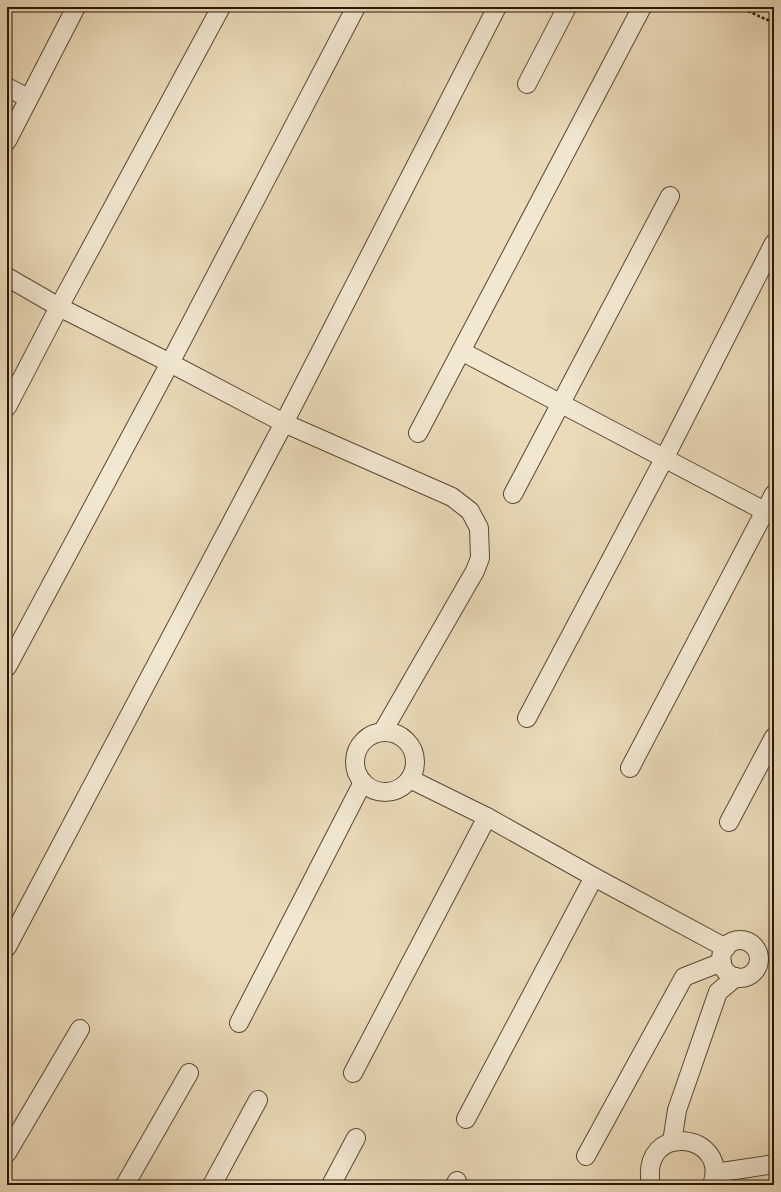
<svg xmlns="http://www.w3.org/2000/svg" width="781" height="1192" font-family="'Old Standard TT',serif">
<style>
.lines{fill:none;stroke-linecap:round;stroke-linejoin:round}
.street-casing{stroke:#594833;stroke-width:20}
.path{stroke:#281706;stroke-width:2.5;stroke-dasharray:3 2;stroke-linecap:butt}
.street{stroke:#f2e8d2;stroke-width:18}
</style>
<rect width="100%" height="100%" fill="#ebdbb9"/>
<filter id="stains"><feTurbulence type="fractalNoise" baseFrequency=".005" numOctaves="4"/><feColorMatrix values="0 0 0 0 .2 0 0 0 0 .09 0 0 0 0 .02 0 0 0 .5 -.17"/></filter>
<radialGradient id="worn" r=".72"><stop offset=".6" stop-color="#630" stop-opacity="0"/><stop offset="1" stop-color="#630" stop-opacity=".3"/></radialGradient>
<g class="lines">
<!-- street casing -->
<g class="street-casing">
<g id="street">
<polyline points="527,84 567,7"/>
<polyline points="7,87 28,98"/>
<polyline points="7,141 76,7"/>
<polyline points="7,277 59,307 170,363 284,423 452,497 470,511 479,528 480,558 475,571 383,731"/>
<polyline points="461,351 774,516"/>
<polyline points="7,407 59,307 221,7"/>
<polyline points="418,433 642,7"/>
<polyline points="513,494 670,196"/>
<polyline points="7,667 170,363 356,7"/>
<polyline points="527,718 664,459 774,243"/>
<circle cx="385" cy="762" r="30"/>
<polyline points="630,768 774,494"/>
<polyline points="410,779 487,817 594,877 726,948"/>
<polyline points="729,822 774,737"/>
<circle cx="740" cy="959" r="19"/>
<polyline points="7,947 284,423 497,7"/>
<polyline points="239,1023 363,782"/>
<polyline points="353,1073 487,817"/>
<polyline points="466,1119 594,877"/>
<polyline points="672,1142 677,1110 718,992 736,977"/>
<polyline points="7,1153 80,1029"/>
<polyline points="586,1156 684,977 722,962"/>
<polyline points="715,1173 774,1164"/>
<polyline points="125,1185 189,1073"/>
<polyline points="212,1185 258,1100"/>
<polyline points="331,1185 356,1138"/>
<polyline points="455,1185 457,1181"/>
<path d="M 651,1185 C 639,1120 731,1133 712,1185"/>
</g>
</g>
<!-- path -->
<polyline class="path" points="739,7 774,23"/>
<!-- street -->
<use href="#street" class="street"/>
</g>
<!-- margin -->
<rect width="781" height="1192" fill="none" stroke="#ebdbb9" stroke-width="24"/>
<rect x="8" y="8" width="765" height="1176" fill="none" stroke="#281706" stroke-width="2"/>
<rect x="12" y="12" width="757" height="1168" fill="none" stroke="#281706"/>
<rect width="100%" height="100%" filter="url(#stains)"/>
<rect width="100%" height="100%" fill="url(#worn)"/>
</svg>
